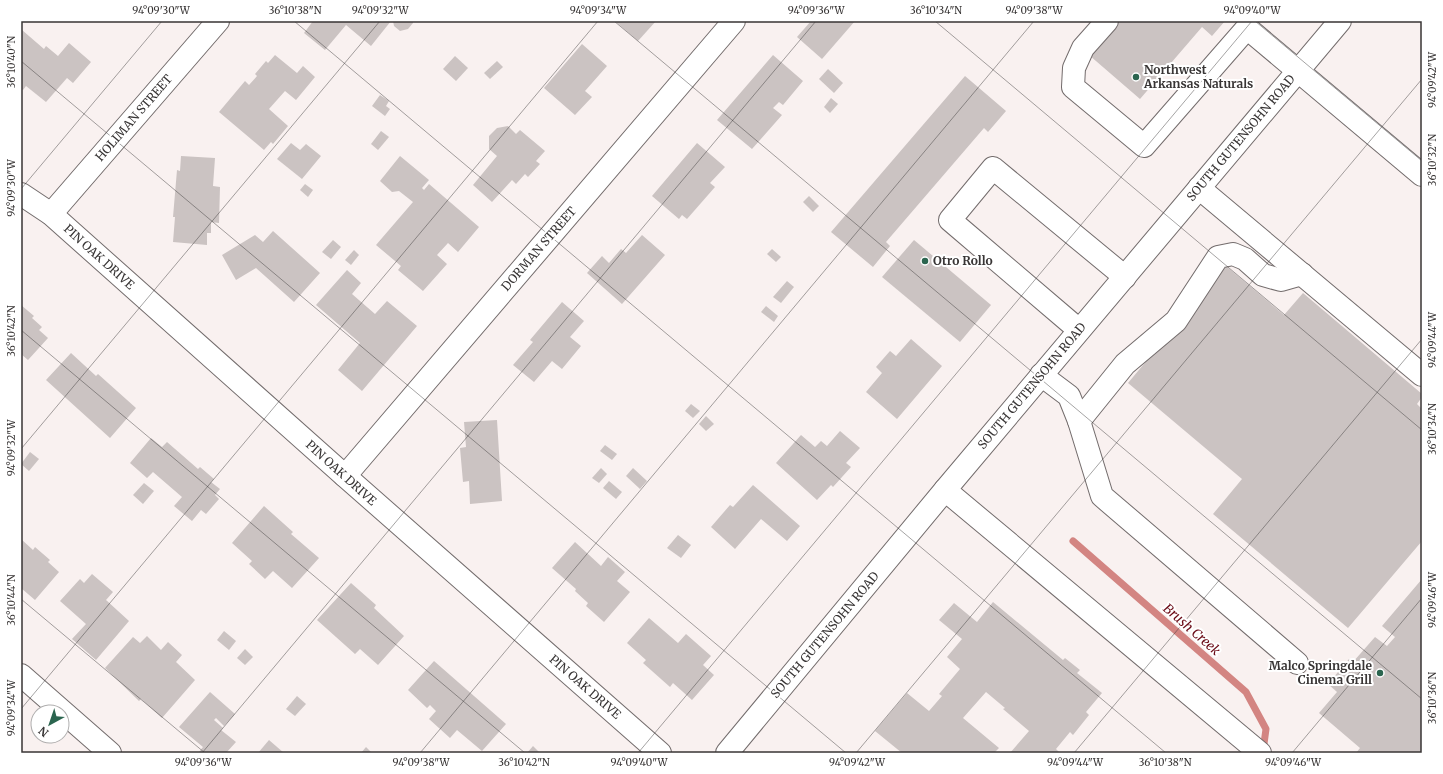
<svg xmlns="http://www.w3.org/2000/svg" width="1443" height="774" font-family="Merriweather,serif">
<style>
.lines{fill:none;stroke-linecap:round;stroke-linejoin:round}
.stream{stroke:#d38582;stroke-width:7}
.building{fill:#cbc3c2}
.minor-casing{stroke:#736c6c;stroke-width:24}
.minor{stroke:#fff;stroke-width:22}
.ticks{fill:none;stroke:#383535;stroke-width:1;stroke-opacity:0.45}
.poi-dot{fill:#2b654f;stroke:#fff;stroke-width:1.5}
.labels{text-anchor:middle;stroke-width:4;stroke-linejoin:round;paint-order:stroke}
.poi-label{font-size:12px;font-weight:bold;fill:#383535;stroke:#fff;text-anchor:start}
.street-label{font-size:12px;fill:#383535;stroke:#fff}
.water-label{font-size:13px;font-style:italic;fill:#6a0a16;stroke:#fff}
.neatline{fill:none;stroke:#383535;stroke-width:1.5}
.ticks-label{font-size:10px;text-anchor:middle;fill:#383535}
</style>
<rect width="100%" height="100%" fill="#f9f1f0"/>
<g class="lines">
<!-- stream -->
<polyline class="stream" points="1073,541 1246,692 1266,729 1263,751"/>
</g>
<!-- building -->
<g class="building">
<polygon points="313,21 391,21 371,46 346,25 325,50 304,33"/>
<polygon points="393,21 413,21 413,23 408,29 400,31 394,26"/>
<polygon points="615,21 656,21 638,41"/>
<polygon points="811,21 855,21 822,59 797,37"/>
<polygon points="1118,21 1225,21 1212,36 1202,27 1140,99 1089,55"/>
<polygon points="22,30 44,49 46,46 58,56 69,43 91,62 73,83 67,78 46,102 26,86 23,90 21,89 21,32"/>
<polygon points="582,44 607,66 585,91 592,97 575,115 544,88"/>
<polygon points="275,55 297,73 303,66 315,77 296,100 285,91 269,109 288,126 273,144 271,142 264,150 219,112 245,81 249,85 257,76 255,74 266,61 268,63"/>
<polygon points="773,55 803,81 783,105 779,102 773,108 782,115 752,149 717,120"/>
<polygon points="455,56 468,68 456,81 443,69"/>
<polygon points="497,61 503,67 490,79 484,73"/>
<polygon points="828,69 843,83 834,93 819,79"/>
<polygon points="965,76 1006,111 988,132 984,128 886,242 890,246 873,267 831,232"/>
<polygon points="380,95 389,101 386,106 390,109 385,116 372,106"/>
<polygon points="831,98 838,104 830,113 824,107"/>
<polygon points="508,126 516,134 520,130 545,151 536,161 540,164 528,177 525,174 516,184 512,180 492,202 473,185 497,156 489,149 489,136 497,128"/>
<polygon points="381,131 389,137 378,150 371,144"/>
<polygon points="291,143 300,150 306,144 321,156 302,179 277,159"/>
<polygon points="697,143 725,167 710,183 715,187 687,219 682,215 679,219 652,196"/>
<polygon points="181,156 215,158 213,186 220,187 219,223 211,222 211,233 207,233 207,245 173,242 175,217 173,217 177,170 180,171"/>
<polygon points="400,156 429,180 422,188 424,190 429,184 479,227 458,252 448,243 437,255 447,264 423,291 398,270 401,266 376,245 413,202 399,191 392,192 380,181"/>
<polygon points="305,184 313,190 308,197 300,190"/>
<polygon points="809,196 819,206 813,212 803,202"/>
<polygon points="273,231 320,273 294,302 256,268 236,280 222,255 255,235 263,242"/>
<polygon points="642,235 665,255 622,304 587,273 602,256 609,263 621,249 626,253"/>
<polygon points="333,240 341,247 331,259 322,252"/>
<polygon points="914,240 991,305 960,342 882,277"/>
<polygon points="772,249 781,257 776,262 767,254"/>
<polygon points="354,250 359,255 351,265 345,260"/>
<polygon points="1226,266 1284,315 1303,293 1422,394 1422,397 1417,404 1422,409 1422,541 1348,628 1213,514 1242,479 1128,383"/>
<polygon points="347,270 361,283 352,294 375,314 387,301 417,326 362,391 338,370 360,343 316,305"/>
<polygon points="787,281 794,287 781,303 773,297"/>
<polygon points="562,302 584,321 570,337 581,346 562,369 552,361 534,382 513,365 533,342 530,340"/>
<polygon points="21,305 34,316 32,318 42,327 39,330 48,338 28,360 21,354"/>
<polygon points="766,306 778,316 774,322 761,312"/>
<polygon points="911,339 942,366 897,419 866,392 882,373 876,367 890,351 896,356"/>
<polygon points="71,353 96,376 98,374 136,408 110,438 46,380"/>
<polygon points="691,404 700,411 693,418 685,411"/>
<polygon points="706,416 714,424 706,431 699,424"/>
<polygon points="497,420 502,501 470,504 469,481 463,482 460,448 466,447 464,422"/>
<polygon points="840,431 860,448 846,463 851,467 833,487 831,485 817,500 776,463 801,435 815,447 821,441 827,446"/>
<polygon points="151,438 162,447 167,442 198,469 200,467 214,479 211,482 220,489 215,495 219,499 206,514 201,510 192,521 174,506 182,497 153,472 147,478 130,463"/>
<polygon points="605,445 617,454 612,460 600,451"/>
<polygon points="30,452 39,459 29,471 21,464"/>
<polygon points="601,468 607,474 599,483 592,478"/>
<polygon points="633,468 647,481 640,489 626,476"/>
<polygon points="609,481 622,492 616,499 603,488"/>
<polygon points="144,483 154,491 143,504 133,495"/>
<polygon points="753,485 800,526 787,541 761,519 735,549 711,527 730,505 733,507"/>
<polygon points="264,506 293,532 291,534 319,558 292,588 273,571 265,579 249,564 252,561 232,543"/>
<polygon points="678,535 691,545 681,558 667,548"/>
<polygon points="21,539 33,550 35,547 50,560 48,562 59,572 35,600 21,588"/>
<polygon points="575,542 601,566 608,557 625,572 617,581 630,592 604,622 586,606 588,603 575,591 576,589 552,568"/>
<polygon points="92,574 113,592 106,600 129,621 96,660 72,639 86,624 60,601 80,579 84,583"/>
<polygon points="1422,579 1422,753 1356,753 1360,748 1319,713 1337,692 1328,684 1349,659 1353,662 1375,637 1387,646 1395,637 1382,626"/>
<polygon points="351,583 376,605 374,608 404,636 378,665 360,649 355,654 317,620"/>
<polygon points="993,602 1063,660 1065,658 1080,670 1077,673 1102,693 1086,712 1089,715 1073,735 1070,732 1056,749 1060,753 1010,753 1029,731 1003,709 1005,708 986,692 963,718 999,748 994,753 902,753 875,731 907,693 929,711 942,696 939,694 960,669 947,657 962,639 939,620 954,603 977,622"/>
<polygon points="649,618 678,643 686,634 711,656 703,665 714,675 692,700 673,683 670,687 643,663 646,660 627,643"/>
<polygon points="224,631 236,641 229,650 217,640"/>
<polygon points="147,636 161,650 168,642 182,655 176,662 195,680 162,718 141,699 139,701 105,668 133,637 140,643"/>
<polygon points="245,649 253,657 245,665 237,658"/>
<polygon points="434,661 506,724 482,751 457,730 450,738 429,719 436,711 430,705 427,708 408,690"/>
<polygon points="210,692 235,714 224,726 216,718 214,720 223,728 221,730 236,742 226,753 200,753 199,752 203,747 179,727"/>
<polygon points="297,696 306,704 295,716 286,709"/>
<polygon points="269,740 284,753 258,753"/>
<polygon points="533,746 540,753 527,753"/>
<polygon points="366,747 372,753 361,753"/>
</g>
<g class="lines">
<!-- minor casing -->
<g class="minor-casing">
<g id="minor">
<polyline points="1107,21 1083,48 1074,68 1073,87 1144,146 1247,28 1422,175"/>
<polyline points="1199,188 1422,375"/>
<polyline points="21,194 51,214 345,476 660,753"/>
<polyline points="51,214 218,21"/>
<polyline points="1079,330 950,220 993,168 1125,277"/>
<polyline points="1041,375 1069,396 1079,421 1102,496 1297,663"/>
<polyline points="1079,421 1125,364 1176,321 1218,257 1233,254 1245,259 1263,275 1281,280 1302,274"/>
<polyline points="345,476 734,21"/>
<polyline points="945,490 1260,753"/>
<polyline points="21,675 110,753"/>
<polyline points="727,753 945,490 1340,21"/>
</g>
</g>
<!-- minor -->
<use href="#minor" class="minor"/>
</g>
<!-- ticks -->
<path class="ticks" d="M 294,21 L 1166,753M 614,21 L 1422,699M 935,21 L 1422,430M 1255,21 L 1422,161M 21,61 L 846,753M 21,189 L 162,21M 21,330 L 525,753M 21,449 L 380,21M 21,599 L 205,753M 21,709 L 598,21M 202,753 L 816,21M 420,753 L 1034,21M 638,753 L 1252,21M 856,753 L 1422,79M 1074,753 L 1422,339M 1292,753 L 1422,598"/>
<!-- markers -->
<g class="poi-dot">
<circle cx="1136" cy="77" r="4"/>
<circle cx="925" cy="261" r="4"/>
<circle cx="1380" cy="673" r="4"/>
</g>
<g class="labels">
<!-- poi labels -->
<g class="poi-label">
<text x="1144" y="74">Northwest<tspan x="1144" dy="14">Arkansas Naturals</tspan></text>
<text x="933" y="265">Otro Rollo</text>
<text x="1372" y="670" text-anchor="end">Malco Springdale<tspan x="1372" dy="14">Cinema Grill</tspan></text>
</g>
<!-- street labels -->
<g class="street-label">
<text transform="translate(134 118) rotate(-49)" y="4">HOLIMAN STREET</text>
<text transform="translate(1241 138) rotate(-50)" y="4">SOUTH GUTENSOHN ROAD</text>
<text transform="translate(539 249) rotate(-49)" y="4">DORMAN STREET</text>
<text transform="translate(99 257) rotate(42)" y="4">PIN OAK DRIVE</text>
<text transform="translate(1032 386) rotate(-50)" y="4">SOUTH GUTENSOHN ROAD</text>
<text transform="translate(341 473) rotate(42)" y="4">PIN OAK DRIVE</text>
<text transform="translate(825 635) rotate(-50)" y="4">SOUTH GUTENSOHN ROAD</text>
<text transform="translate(585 687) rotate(41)" y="4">PIN OAK DRIVE</text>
</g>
<!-- water labels -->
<g class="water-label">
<text transform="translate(1192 629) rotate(41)" y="5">Brush Creek</text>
</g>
</g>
<!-- border -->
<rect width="1443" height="774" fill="none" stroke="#ffffff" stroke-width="44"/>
<!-- north arrow -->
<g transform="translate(50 724) rotate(220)"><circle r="19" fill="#ffffff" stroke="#afaeae"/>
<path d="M0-3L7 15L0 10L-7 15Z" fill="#2b654f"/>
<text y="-6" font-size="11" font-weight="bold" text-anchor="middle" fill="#383535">N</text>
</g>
<rect x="22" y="22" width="1399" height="730" class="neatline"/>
<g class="ticks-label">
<text x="161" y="14">94°09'30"W</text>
<text x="295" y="14">36°10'38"N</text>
<text x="380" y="14">94°09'32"W</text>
<text x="598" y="14">94°09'34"W</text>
<text x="816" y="14">94°09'36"W</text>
<text x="936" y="14">36°10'34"N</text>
<text x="1034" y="14">94°09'38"W</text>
<text x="1252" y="14">94°09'40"W</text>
<text transform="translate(11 62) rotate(-90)" y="4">36°10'40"N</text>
<text transform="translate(1432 80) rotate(-90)" y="4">94°09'42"W</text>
<text transform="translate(1432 160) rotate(-90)" y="4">36°10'32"N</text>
<text transform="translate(11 188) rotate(-90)" y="4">94°09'30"W</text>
<text transform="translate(11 331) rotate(-90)" y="4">36°10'42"N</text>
<text transform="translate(1432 340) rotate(-90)" y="4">94°09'44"W</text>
<text transform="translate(1432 429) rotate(-90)" y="4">36°10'34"N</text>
<text transform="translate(11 448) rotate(-90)" y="4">94°09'32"W</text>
<text transform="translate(1432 600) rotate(-90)" y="4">94°09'46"W</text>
<text transform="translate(11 600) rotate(-90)" y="4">36°10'44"N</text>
<text transform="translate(1432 698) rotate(-90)" y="4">36°10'36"N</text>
<text transform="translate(11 708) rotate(-90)" y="4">94°09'34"W</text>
<text x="203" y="766">94°09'36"W</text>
<text x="421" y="766">94°09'38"W</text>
<text x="524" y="766">36°10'42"N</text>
<text x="639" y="766">94°09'40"W</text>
<text x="857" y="766">94°09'42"W</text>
<text x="1075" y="766">94°09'44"W</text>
<text x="1165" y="766">36°10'38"N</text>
<text x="1293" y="766">94°09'46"W</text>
</g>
</svg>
